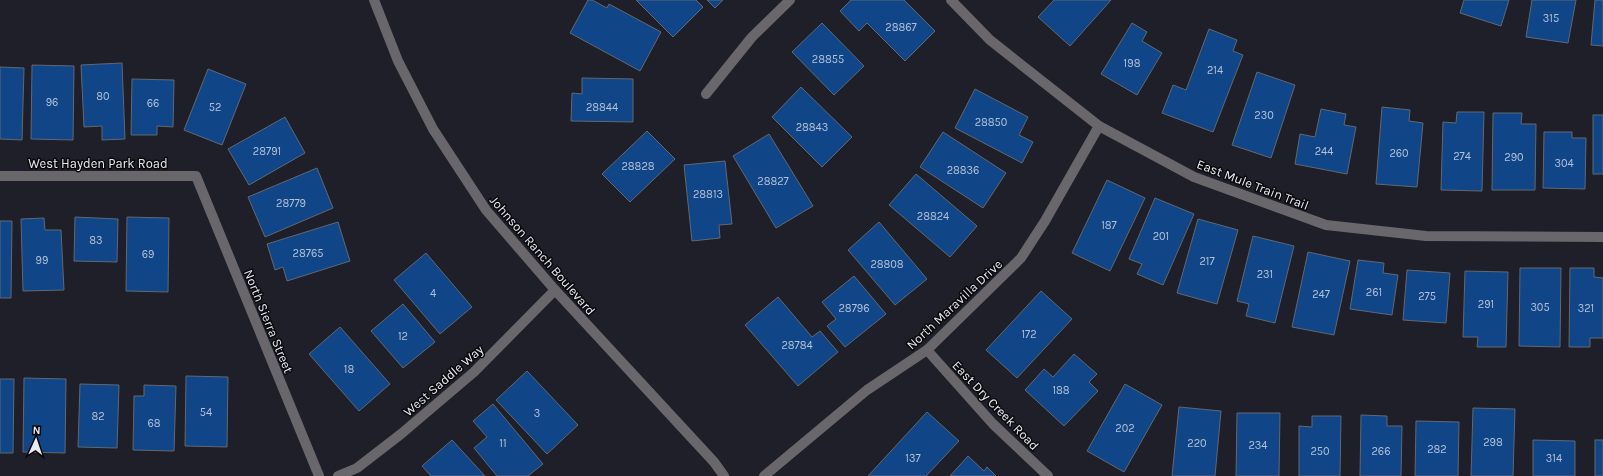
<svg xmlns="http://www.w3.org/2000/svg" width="1603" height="476" font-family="Karla,sans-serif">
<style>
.building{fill:#104688;stroke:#616872}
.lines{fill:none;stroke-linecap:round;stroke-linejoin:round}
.minor{stroke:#69676c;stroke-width:10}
.labels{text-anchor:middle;stroke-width:3;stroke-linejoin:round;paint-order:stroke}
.number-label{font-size:11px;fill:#b4c2d7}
.street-label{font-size:13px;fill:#eaebf1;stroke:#09090d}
</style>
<rect width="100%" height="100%" fill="#1e1f28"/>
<!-- building -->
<g class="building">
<polygon points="588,0 592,0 607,8 609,4 661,32 640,71 570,33"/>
<polygon points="636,0 696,0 703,7 673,37"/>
<polygon points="707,0 723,0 715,8"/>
<polygon points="851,0 904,0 935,31 905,61 867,23 859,31 840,11"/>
<polygon points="1054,0 1111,0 1070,46 1038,17"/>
<polygon points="1464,0 1509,0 1501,26 1460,13"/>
<polygon points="1532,0 1576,0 1568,43 1526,37"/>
<polygon points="1595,0 1603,0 1603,46 1591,45"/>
<polygon points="822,23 864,66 834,95 792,52"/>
<polygon points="1132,23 1147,32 1142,41 1162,53 1137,95 1101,74"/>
<polygon points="1209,29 1237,40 1233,51 1243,55 1213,132 1162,113 1173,85 1186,90"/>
<polygon points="122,63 125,139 102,140 102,126 84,127 81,65"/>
<polygon points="32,65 74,66 73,140 31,139"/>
<polygon points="0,67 24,68 22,140 0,139"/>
<polygon points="208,69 246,84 222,145 184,130"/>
<polygon points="1257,72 1295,85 1271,158 1232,145"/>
<polygon points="582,78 633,79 633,122 571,121 572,93 582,94"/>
<polygon points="132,79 174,80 173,127 157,126 157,135 131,135"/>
<polygon points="801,87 852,137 822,167 772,117"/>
<polygon points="975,89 1028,117 1019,135 1033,142 1022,163 955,128"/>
<polygon points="1382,107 1410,110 1409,121 1423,123 1417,187 1376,184"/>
<polygon points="1321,109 1346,114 1344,125 1356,127 1347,174 1295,164 1300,134 1315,137"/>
<polygon points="1457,112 1484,112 1482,191 1441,190 1443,122 1456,123"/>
<polygon points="1493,113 1522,113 1521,124 1536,124 1535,190 1492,190"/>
<rect x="1593" y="115" width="10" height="59"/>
<polygon points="285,117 305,153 249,185 228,149"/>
<polygon points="647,131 675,159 630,202 602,174"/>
<polygon points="943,132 1006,173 983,208 920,167"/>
<polygon points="1544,132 1572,132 1572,138 1586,138 1585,189 1543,188"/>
<polygon points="769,134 813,206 776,228 733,156"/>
<polygon points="725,161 732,224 719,225 720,238 692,241 684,165"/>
<polygon points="317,168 333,208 265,237 248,197"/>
<polygon points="916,174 977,226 950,257 889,205"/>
<polygon points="1107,180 1145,198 1110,271 1072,253"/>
<polygon points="1155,198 1194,214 1163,285 1137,274 1142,264 1129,259"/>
<polygon points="75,217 118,219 117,262 74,261"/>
<polygon points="127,217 169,218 168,292 126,291"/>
<polygon points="44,218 45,230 61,230 64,290 23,291 21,219"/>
<polygon points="1198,219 1238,230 1217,304 1177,293"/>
<polygon points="0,221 12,221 11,298 0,298"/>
<polygon points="338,222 350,261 287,281 283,267 275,270 267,244"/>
<polygon points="879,222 927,279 895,305 848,250"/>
<polygon points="1253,236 1294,246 1275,323 1246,316 1249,304 1237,301"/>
<polygon points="1308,252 1350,261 1334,335 1292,327"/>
<polygon points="426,253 472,307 440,334 394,280"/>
<polygon points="1358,260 1384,263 1383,273 1398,275 1392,315 1350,309"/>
<polygon points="1520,268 1561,268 1560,347 1519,346"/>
<polygon points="1570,268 1594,268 1594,277 1603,278 1603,338 1590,338 1590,347 1569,347"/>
<polygon points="1407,270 1450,273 1446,323 1403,320"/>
<polygon points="1465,271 1508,272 1506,347 1477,347 1478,337 1463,337"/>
<polygon points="854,276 886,314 845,347 827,326 836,319 822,302"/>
<polygon points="1041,291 1072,319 1017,378 986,350"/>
<polygon points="778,297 812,337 820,331 838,352 798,386 745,325"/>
<polygon points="403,304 435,342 403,368 371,331"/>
<polygon points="340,327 390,384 359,411 309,354"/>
<polygon points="1074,354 1097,374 1089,382 1098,391 1064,426 1025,390 1044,369 1053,377"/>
<polygon points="527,371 578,425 547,454 496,400"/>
<polygon points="186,376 228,377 227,447 185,446"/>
<polygon points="24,378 66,379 65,453 23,452"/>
<polygon points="0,379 14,379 13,453 0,453"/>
<polygon points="80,384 119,385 117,448 78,447"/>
<polygon points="1125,384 1162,405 1124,472 1087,451"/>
<polygon points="144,385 176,386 174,451 133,450 134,396 144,396"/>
<polygon points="493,404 543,464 528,476 497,476 474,448 487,437 473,421"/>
<polygon points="1179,407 1221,411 1215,476 1172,476"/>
<polygon points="1473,408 1515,409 1513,476 1471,476"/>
<polygon points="927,412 959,441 926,476 868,476"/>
<polygon points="1237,413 1280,413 1279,476 1236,476"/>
<polygon points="1361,415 1387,416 1387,426 1402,426 1401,476 1360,476"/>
<polygon points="1312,416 1341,416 1340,476 1299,476 1299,426 1312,427"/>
<polygon points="1416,421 1459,422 1458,476 1415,476"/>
<polygon points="452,440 485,476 431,476 422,466"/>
<polygon points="1533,440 1575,441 1575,476 1533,476"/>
<rect x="1595" y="440" width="8" height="36"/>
<polygon points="968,456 984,471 987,467 996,476 950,476"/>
</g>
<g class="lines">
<!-- minor -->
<g class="minor">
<polyline points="374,0 398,61 433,129 486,210 555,290 714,462 724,476"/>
<polyline points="951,0 990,40 1099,126 1194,177 1326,225 1426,236 1603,237"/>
<polyline points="706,94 752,37 790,0"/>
<polyline points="0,176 196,176 319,476"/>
<polyline points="927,350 993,424 1048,476"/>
<polyline points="338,476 357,468 401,434 474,372 555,290"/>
<polyline points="764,476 867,390 927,350 1021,258 1045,221 1099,126"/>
</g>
</g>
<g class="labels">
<!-- number labels -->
<g class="number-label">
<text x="1551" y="22">315</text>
<text x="901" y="31">28867</text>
<text x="828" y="63">28855</text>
<text x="1132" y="67">198</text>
<text x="1215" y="74">214</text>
<text x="103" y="100">80</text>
<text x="52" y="106">96</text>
<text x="153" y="107">66</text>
<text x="215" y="111">52</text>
<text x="602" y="111">28844</text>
<text x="1264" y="119">230</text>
<text x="991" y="126">28850</text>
<text x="812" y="131">28843</text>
<text x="267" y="155">28791</text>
<text x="1324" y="155">244</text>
<text x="1399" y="157">260</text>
<text x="1462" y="160">274</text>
<text x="1514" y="161">290</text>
<text x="1564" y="167">304</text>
<text x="638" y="170">28828</text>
<text x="963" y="174">28836</text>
<text x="773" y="185">28827</text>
<text x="708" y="198">28813</text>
<text x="291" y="207">28779</text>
<text x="933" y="220">28824</text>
<text x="1109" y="229">187</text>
<text x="1161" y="240">201</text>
<text x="96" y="244">83</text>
<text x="308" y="257">28765</text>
<text x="148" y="258">69</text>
<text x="42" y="264">99</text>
<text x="1207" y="265">217</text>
<text x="887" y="268">28808</text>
<text x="1265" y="278">231</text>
<text x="1374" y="296">261</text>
<text x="433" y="297">4</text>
<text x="1321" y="298">247</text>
<text x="1427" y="300">275</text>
<text x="1486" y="308">291</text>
<text x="1540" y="311">305</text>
<text x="854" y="312">28796</text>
<text x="1586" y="312">321</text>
<text x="1029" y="338">172</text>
<text x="403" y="340">12</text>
<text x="797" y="349">28784</text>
<text x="349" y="373">18</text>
<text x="1061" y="394">188</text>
<text x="206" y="416">54</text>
<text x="537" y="417">3</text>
<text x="98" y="420">82</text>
<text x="154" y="427">68</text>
<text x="1125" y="432">202</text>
<text x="1493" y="446">298</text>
<text x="503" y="447">11</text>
<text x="1197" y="447">220</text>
<text x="1258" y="449">234</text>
<text x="1437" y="453">282</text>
<text x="1320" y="455">250</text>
<text x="1381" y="455">266</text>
<text x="913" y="462">137</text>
<text x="1554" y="462">314</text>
</g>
<!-- street labels -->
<g class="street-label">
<text x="98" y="168">West Hayden Park Road</text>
<text transform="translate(1253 184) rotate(21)" y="5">East Mule Train Trail</text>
<text transform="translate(543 255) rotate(49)" y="5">Johnson Ranch Boulevard</text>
<text transform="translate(954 304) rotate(-43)" y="5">North Maravilla Drive</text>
<text transform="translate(269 321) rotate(68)" y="5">North Sierra Street</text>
<text transform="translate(443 380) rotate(-41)" y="5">West Saddle Way</text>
<text transform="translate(996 405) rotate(46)" y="5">East Dry Creek Road</text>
</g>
</g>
<!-- north arrow -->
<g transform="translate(36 440) rotate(3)" stroke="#09090d" stroke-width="3" paint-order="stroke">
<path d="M0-3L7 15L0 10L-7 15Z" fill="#eaebf1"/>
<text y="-6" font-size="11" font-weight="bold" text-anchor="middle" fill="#eaebf1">N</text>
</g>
</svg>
